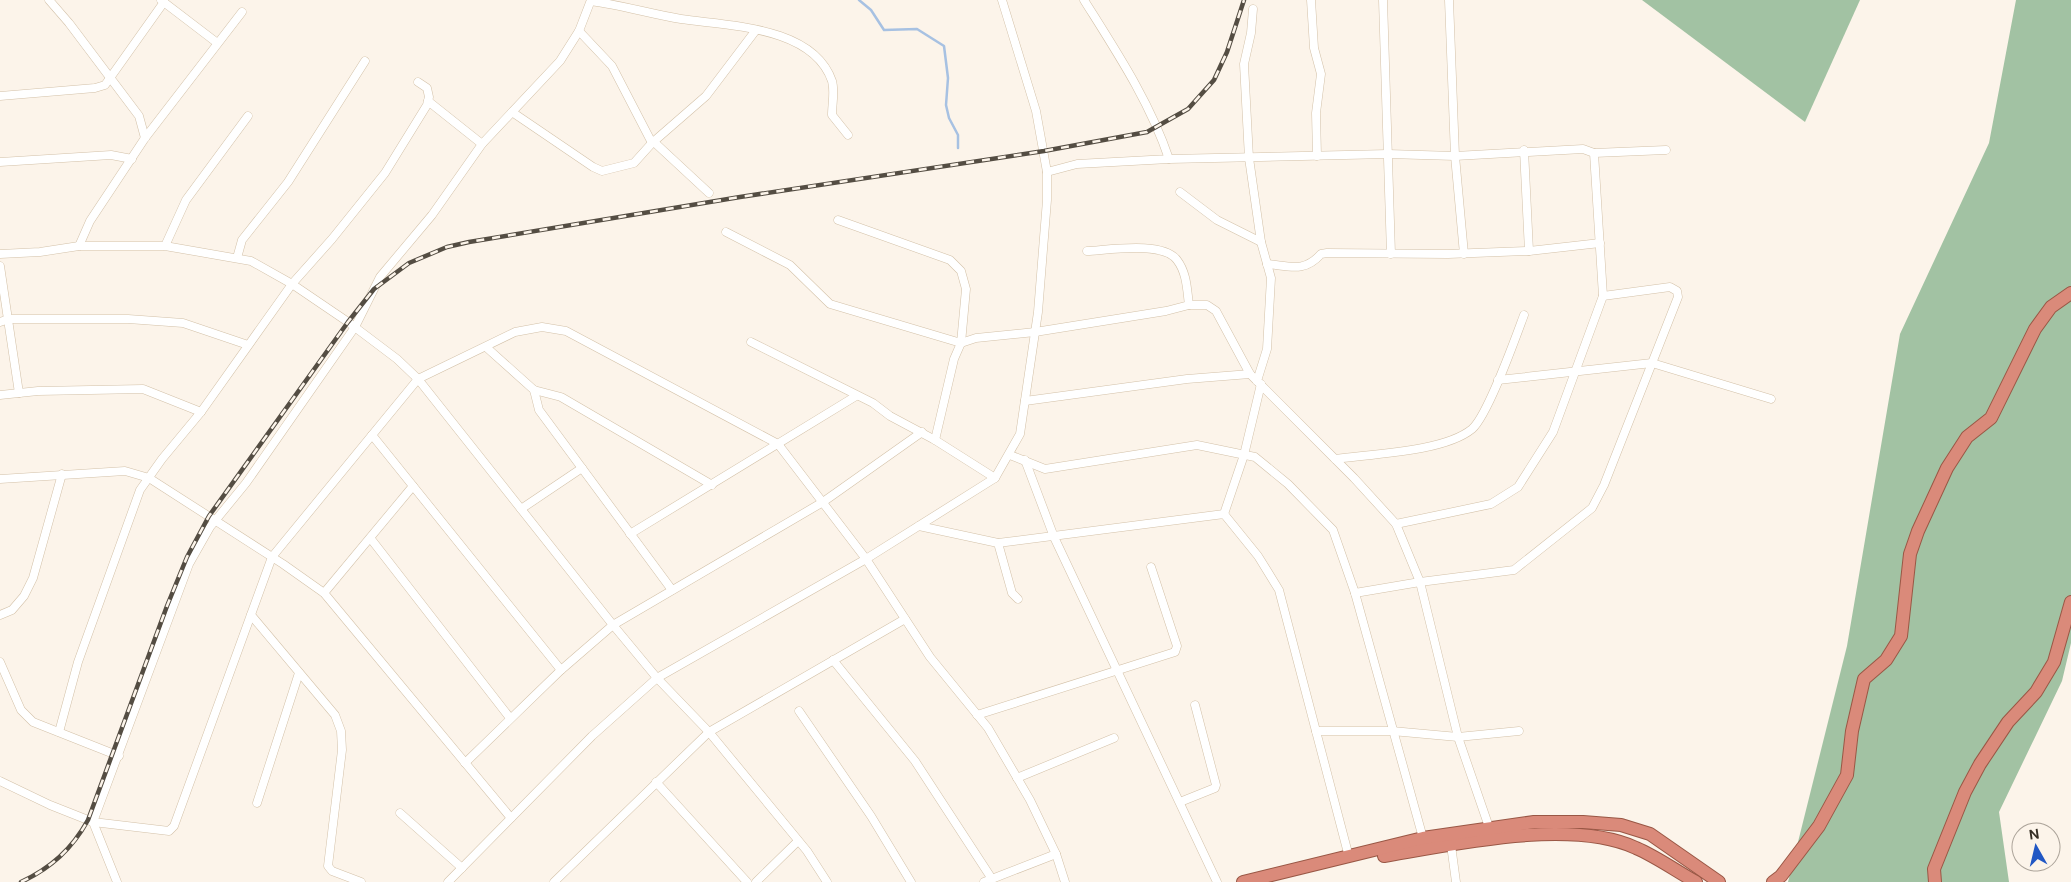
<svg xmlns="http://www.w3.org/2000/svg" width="2071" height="882" font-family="'DM Sans',sans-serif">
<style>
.forest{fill:#a2c2a3}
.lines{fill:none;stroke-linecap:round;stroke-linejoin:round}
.stream{stroke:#a7c1e2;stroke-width:2.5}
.minor-casing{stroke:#d3c1a8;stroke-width:9}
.trunk-casing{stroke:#995745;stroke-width:14}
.minor{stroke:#fff;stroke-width:8}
.trunk{stroke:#da8a7a;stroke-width:12}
.rail-casing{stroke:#544d43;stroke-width:4.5}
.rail{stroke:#fcf4ea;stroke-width:2.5;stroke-dasharray:8;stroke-linecap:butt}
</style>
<rect width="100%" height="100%" fill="#fcf4ea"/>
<!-- forest -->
<g class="forest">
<polygon points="1642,0 1860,0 1805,122"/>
<polygon points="2016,0 2071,0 2071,643 2062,681 1999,812 2009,882 1788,882 1847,646 1900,334 1989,143"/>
</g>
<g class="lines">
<!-- stream -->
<polyline class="stream" points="859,0 871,10 884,30 917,29 944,46 948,78 946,105 949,118 958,135 958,148"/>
<!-- minor casing -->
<g class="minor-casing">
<g id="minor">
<polyline points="49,0 69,23 139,116 145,138"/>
<polyline points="161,0 216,42"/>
<polyline points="591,0 579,31 560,61 482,144 432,215 380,277 355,327 246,483 210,527 189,564 93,822 169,831 174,826 272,557 418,379 515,332 542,327 566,331 778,444 866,559 930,657 988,728 1030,800 1056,854 1065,882"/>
<polyline points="1002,0 1036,111 1047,172"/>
<polyline points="1311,0 1314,48 1321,74 1316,113 1317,156"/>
<polyline points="1383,0 1391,254"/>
<polyline points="1449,0 1455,156 1464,254"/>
<path d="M 591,1 C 621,5 651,14 681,19 C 728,26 813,26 832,81 C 835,91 832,104 832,115 L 848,135"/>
<polyline points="1253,9 1251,33 1244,64 1249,158 1261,242 1271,278 1267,349 1257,381"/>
<polyline points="579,31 612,66 652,143"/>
<polyline points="0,96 95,88 105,85 164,2"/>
<polyline points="428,101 482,144"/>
<polyline points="512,112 593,167 602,171 634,163 652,143 706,96 756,30"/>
<polyline points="654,142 709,193"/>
<polyline points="1524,150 1529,251"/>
<polyline points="1169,159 1388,154 1455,156 1583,149 1594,153 1666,150"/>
<polyline points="0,162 111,155 132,159"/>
<polyline points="1180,192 1217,220 1261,242"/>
<polyline points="726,232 790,265 830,304 961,343 966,289 961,271 950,260 838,220"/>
<polyline points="79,246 90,221 145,138 242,12"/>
<polyline points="165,246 186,200 248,116"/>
<path d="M 1087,251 C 1109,250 1163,241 1177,260 C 1187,273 1187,290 1189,305"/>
<polyline points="0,254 40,252 79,246 165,246 251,261 292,284 348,322 397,359 418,379 613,625 657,678 709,732 807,851 827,882"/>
<polyline points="237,258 242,240 288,182 365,61"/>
<path d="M 1267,264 C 1290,266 1304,273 1321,254 L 1327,253 L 1448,254 L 1529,251 L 1600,243"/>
<polyline points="0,266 19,393"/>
<polyline points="0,322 9,319 128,319 183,323 248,345"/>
<polyline points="751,342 873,403 890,416 935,440 995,478"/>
<polyline points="486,347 534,390 561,397 712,485"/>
<polyline points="1498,380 1652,363 1771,399"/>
<polyline points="534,390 539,410 672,590"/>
<polyline points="0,395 38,391 143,389 201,412"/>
<polyline points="1025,401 1187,379 1250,374"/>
<polyline points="372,435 561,670"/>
<polyline points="935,440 954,359 961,343 976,338 1035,332 1166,311 1189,305 1207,305 1216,311 1250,374 1354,478 1396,524 1420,582 1458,737 1489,827"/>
<polyline points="1010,455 1045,469 1197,445 1255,457 1288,484 1333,530 1355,593 1423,838"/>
<path d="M 1335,459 C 1371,454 1444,452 1472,429 C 1488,415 1515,339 1524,315"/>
<polyline points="1025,460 1054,537 1217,882"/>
<polyline points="0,479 125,471 149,478 283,564 324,593 511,818"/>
<polyline points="521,509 582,468"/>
<polyline points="1224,514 1244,455 1261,384"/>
<polyline points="1396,524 1491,504 1518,487 1553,432 1603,296 1594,153"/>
<polyline points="919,526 998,543 1224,514 1258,556 1279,590 1349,857"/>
<polyline points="630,534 856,396"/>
<polyline points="371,539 510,718"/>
<polyline points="998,543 1012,593 1018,599"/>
<polyline points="324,593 413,486"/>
<polyline points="1355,593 1420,582 1514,570 1592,508 1604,485 1678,297 1677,291 1670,287 1603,296"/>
<polyline points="0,615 12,610 24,596 33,578 62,474"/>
<polyline points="251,615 335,715 341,731 342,750 328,866 332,871 361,882"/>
<polyline points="833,660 915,761 992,879"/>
<polyline points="0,662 21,710 33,722 119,756"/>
<polyline points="799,711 871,816 911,882"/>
<polyline points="977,715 1175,652 1177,646 1151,567"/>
<polyline points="1316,731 1392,731 1458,737 1519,731"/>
<polyline points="59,732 78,662 140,490 162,459 201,412 292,284 332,239 385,173 427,105 429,97 427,88 418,82"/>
<polyline points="465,763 561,670 613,625 823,502 922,432"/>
<polyline points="1017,778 1114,738"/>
<polyline points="0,781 50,805 93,822 117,882"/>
<polyline points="656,782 747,882"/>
<polyline points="1180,802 1215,788 1216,785 1195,705"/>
<polyline points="257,803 299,673"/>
<polyline points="400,813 462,868"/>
<polyline points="1451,845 1456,882"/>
<path d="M 448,882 L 592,736 L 657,678 L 866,559 L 995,478 L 1020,434 L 1038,312 L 1047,200 L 1047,172 L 1077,164 L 1169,159 C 1150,102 1116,51 1084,0"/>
<polyline points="554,882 709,732 905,619"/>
<polyline points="756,882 798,841"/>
<polyline points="984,882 1056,854"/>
</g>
</g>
<!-- trunk casing -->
<g class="trunk-casing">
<g id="trunk">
<path d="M 1384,856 C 1454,844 1571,818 1636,848 C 1657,857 1676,871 1696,882"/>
<polyline points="1243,882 1423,838 1534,822 1583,822 1621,825 1650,834 1719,882"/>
<polyline points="1773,882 1781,876 1819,826 1847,775 1852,731 1864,679 1886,660 1901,636 1910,554 1918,531 1947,468 1967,437 1991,418 2035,329 2051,307 2071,293"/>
<polyline points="1935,882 1934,869 1965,792 1980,764 2008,722 2036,692 2054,662 2071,602"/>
</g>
</g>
<!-- minor -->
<use href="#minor" class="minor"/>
<!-- trunk -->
<use href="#trunk" class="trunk"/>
<!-- rail casing -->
<g class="rail-casing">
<path id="rail" d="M 21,882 C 51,868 72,849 88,820 L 167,606 L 187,557 L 209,516 L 348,322 L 374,289 L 409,263 L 447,247 L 469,242 L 740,197 L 1044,151 L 1147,132 L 1188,109 L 1214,80 L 1227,52 L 1244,0"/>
</g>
<!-- rail -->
<use href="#rail" class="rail"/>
</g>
<!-- north arrow -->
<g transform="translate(2036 847) rotate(352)"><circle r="24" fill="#fcf4ea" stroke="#aca49a"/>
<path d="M0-4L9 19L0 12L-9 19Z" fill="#2157c4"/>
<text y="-8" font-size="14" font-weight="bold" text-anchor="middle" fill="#342d23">N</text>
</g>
</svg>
